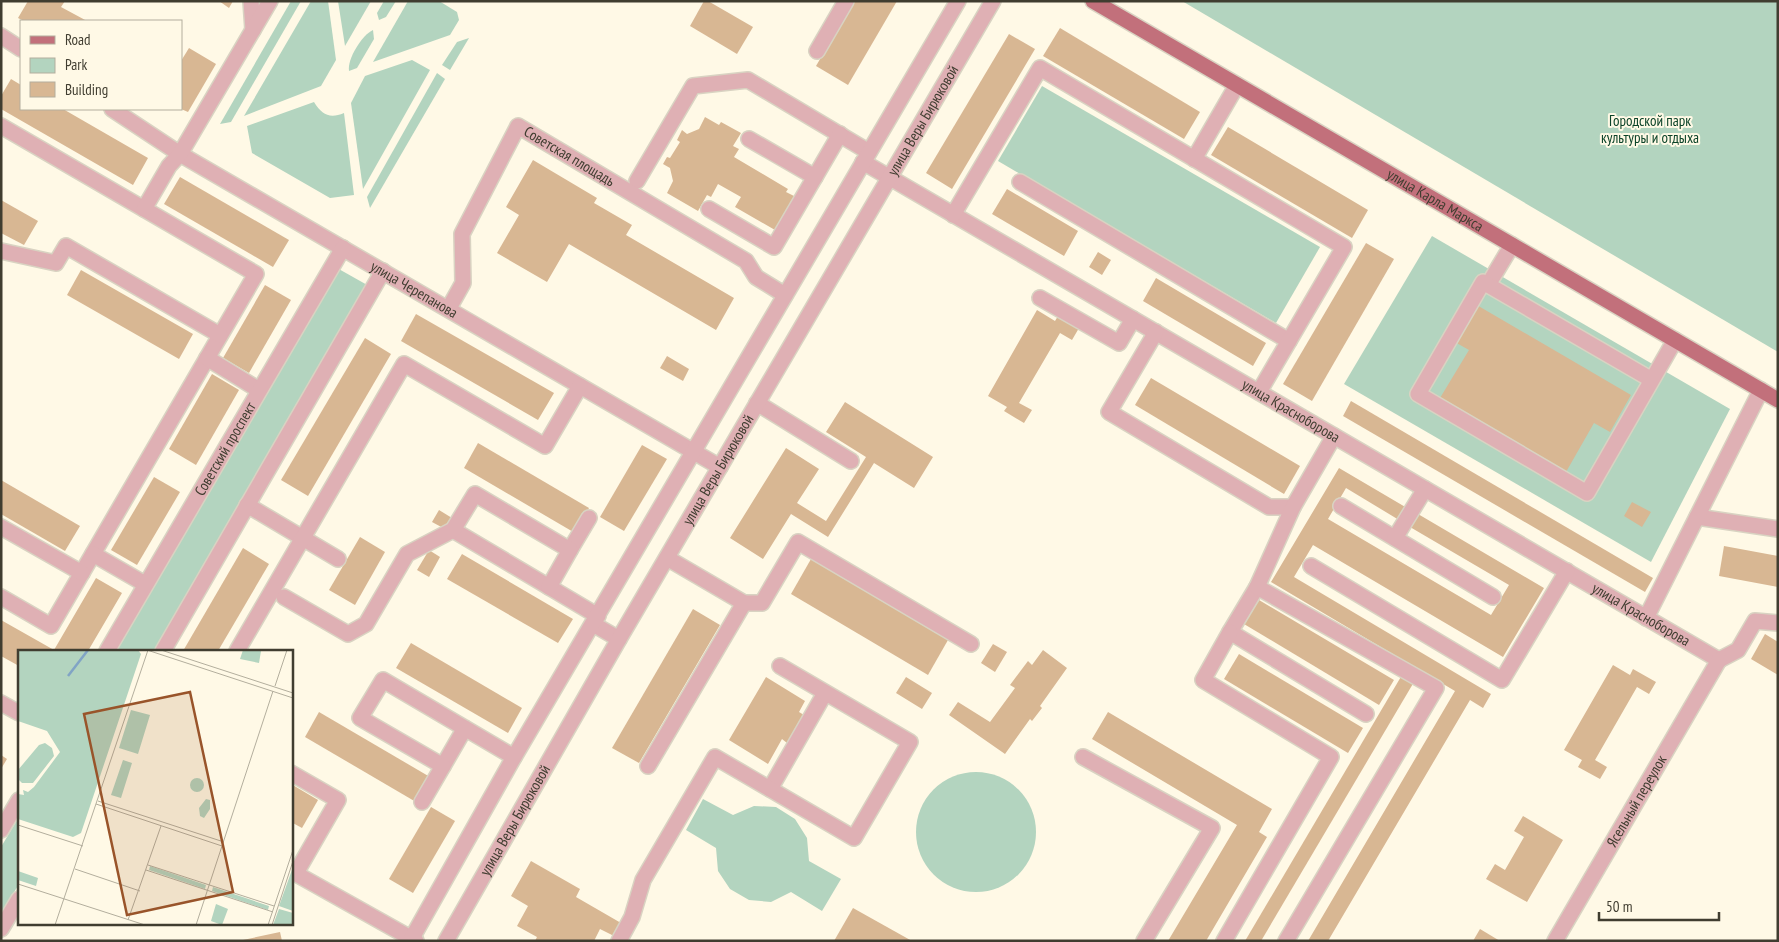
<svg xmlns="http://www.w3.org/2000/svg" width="1779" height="942" font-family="'PT Sans Narrow',sans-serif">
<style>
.green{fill:#b3d4bf}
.building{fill:#d8b793}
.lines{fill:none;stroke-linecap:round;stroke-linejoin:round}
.minor-casing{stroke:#d9d3c2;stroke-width:18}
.major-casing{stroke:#d9d3c2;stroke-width:18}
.minor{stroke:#dfb0b4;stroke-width:15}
.major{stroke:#c2707b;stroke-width:15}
.labels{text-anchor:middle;stroke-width:4;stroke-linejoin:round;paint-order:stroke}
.street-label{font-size:15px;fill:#403d30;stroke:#fff9e6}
.park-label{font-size:15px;fill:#0a4227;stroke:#fff9e6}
.inset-river{fill:none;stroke:#81a4c5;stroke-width:2.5}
.inset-road{fill:none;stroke:#b3ae9d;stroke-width:1}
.view{fill:#99542a;fill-opacity:0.15;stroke:#99542a;stroke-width:2.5}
.inset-edge{fill:none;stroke:#403d30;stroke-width:2.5}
</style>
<rect width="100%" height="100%" fill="#fff9e6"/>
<!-- green -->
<g class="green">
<polygon points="291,1 301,1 231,122 220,124"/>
<polygon points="311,1 328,1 336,60 321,86 244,116"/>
<polygon points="338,1 371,1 345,46"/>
<polygon points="384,1 396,1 386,17 379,20 377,13"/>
<polygon points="408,1 439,1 457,12 459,20 450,35 373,62"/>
<polygon points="1182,1 1778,1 1778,352"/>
<path d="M 373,30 L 374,39 L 357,68 L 349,71 C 347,59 362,35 373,30 Z"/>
<polygon points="469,38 450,70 442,65 457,42"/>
<polygon points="412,60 430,70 363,189 351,103 365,76"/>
<polygon points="437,73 445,79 370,208 367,197"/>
<polygon points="1042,86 1320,247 1276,323 998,161"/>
<path d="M 314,102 C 322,115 330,119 344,113 L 354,195 L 330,198 L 252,153 L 247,126 Z"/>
<polygon points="1432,236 1730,409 1651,562 1344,384"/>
<polygon points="337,268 369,286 156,651 113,651"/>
<circle cx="976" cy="832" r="60"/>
<polygon points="703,799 733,815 754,806 776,807 795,819 807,838 809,861 841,879 822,911 791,892 771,902 749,900 730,889 718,871 716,848 686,830"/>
<polygon points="19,817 19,884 1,914 1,847"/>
</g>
<!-- building -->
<g class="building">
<polygon points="28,1 65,1 61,7 87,21 24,21 18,18"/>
<polygon points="219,1 233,1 229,8"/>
<polygon points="704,1 708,1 753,27 737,54 690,26"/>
<polygon points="854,1 897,1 848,85 816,66"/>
<polygon points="1060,28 1200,112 1184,139 1043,56"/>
<polygon points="1009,34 1035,49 952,189 926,173"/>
<polygon points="189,48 216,64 188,112 181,109 181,61"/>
<polygon points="11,79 21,85 21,109 63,109 148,158 133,185 1,109 1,96"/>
<polygon points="705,117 719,125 721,122 741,133 733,146 739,149 734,157 788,189 786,192 794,196 775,230 735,207 741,197 718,184 711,197 707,195 698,211 667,193 673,181 670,168 663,164 667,157 670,158 680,142 677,140 682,130 687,134 699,129"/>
<polygon points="1228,127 1368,210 1352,238 1211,155"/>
<polygon points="533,160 597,198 594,203 632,225 626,235 734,298 716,330 569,244 547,282 497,253 519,215 506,207"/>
<polygon points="180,177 289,240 273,267 164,204"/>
<polygon points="1007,189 1078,231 1064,256 992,214"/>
<polygon points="1,200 38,221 24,245 1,233"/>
<polygon points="1366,243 1394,259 1312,401 1283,384"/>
<polygon points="1098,252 1111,260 1102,275 1089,267"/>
<polygon points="81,270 193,334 179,359 67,295"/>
<polygon points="1156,278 1266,343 1253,366 1143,301"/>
<polygon points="265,285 291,300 249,373 223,358"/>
<polygon points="1475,304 1631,395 1610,432 1594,423 1566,472 1440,398 1469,350 1453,341"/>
<polygon points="1037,310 1055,321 1058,316 1079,328 1072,340 1060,333 1019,403 1032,410 1024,423 1004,411 1007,407 988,396"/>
<polygon points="416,314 554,393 538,420 401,341"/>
<polygon points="365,338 391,354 308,496 281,480"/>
<polygon points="667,356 689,369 683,381 660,368"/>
<polygon points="212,374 239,390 196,465 169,449"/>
<polygon points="1151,378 1300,466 1284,494 1135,405"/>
<polygon points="1351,401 1653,578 1645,592 1343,416"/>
<polygon points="845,402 933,457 914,488 874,463 828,537 791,514 763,559 730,538 786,448 819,469 797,503 826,521 866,457 826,432"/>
<polygon points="478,443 589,508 575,533 464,468"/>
<polygon points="642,445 667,459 624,531 600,517"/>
<polygon points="1339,468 1407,508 1399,520 1346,488 1328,519 1491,615 1509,585 1410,527 1418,514 1544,588 1503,657 1313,545 1294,577 1491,694 1483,708 1470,700 1328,941 1308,941 1455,691 1271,582"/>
<polygon points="154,477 180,492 137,565 111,550"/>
<polygon points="1,480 80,526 65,551 1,514"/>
<polygon points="1632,502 1651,512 1642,527 1624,516"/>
<polygon points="439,510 452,518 445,529 432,522"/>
<polygon points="360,537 385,552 355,605 329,590"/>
<polygon points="1724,546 1778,556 1778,587 1719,576"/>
<polygon points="243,548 269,564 218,651 183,651"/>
<polygon points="429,550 440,557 429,577 417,570"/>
<polygon points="462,554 573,619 558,643 447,579"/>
<polygon points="811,559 948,640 928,675 791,594"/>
<polygon points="96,578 122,593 88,651 19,651 19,666 1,656 1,620 54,650"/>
<polygon points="1259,600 1394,680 1379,705 1244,624"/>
<polygon points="693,609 720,625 639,763 612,748"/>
<polygon points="1765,634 1778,642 1778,675 1751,659"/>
<polygon points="411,643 522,708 508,733 396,668"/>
<polygon points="993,644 1007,652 995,672 981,663"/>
<polygon points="1043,650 1067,668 1040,706 1042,708 1032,721 1030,719 1005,754 949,715 958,702 990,722 1015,688 1010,685 1028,661 1032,665"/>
<polygon points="1239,654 1363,728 1348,753 1224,679"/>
<polygon points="1613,665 1630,675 1633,669 1656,682 1649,694 1637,687 1595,760 1607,767 1600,779 1578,767 1582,760 1564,750"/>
<polygon points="1402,675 1414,682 1261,941 1245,941"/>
<polygon points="766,677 805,701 799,712 804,715 787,743 782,739 768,764 729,740"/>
<polygon points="906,677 932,693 922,709 896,693"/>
<polygon points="319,712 430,777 416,802 305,737"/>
<polygon points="1108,712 1272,809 1259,832 1267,837 1206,941 1168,941 1237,825 1092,739"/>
<polygon points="1,755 7,759 1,769"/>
<polygon points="291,784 318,800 302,828 291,822"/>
<polygon points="431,807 455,821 413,893 389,879"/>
<polygon points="1523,816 1563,840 1527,902 1486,879 1495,864 1505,870 1524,837 1514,831"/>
<polygon points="531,861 580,889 576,897 621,923 614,936 600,929 594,941 535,941 537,937 517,926 528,906 511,896"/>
<polygon points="853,908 912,941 834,941"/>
<polygon points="1480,929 1500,941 1473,941"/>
<polygon points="280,932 282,941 243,941 243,940"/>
</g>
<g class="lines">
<!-- minor casing -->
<g class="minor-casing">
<g id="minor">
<polyline points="251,1 253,30"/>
<polyline points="1,36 21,49"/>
<polyline points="817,51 846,1"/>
<path id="s1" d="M 112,109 L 180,154 L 720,467"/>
<polyline points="1,126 256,274 51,626 1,597"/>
<polyline points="749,139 815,177"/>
<polyline points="1194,159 1237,85"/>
<path id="s2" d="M 863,162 L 1719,660"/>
<polyline points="637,181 693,86 748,80 869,152"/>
<polyline points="1020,182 1289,341"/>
<polyline points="144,209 169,166 180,154 270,1"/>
<polyline points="709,209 774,247 840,134"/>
<polyline points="953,215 1040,68 1344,247 1259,392"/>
<polyline points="1,251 56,263 66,246 220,335"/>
<polyline points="1488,285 1512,245"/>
<polyline points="1040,298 1119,343 1133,319"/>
<path id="s3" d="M 449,308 L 463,283 L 462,234 L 518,126 L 746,261 L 756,277 L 785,295"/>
<polyline points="1156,332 1109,412 1269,507 1293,507"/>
<polyline points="207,358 259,390"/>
<polyline points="1652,380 1483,282 1418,394 1587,493 1675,340"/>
<polyline points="757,403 851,461"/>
<polyline points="247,505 338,559"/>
<polyline points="1341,506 1493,597"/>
<polyline points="1697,517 1778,529"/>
<polyline points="1,527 82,573"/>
<polyline points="453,530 598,616"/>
<polyline points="1395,538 1425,489"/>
<polyline points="570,550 589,518"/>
<polyline points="93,554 145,584"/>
<polyline points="1311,566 1502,680 1567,571"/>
<polyline points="1257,587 1230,632 1366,714"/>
<polyline points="284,597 348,634 366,624 407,554 453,530 475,494 570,550 549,587"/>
<polyline points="744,603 762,603 798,542 971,644"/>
<polyline points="1646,618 1761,390"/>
<polyline points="593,624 619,639"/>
<path id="s4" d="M 107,651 L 343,248"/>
<polyline points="163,651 383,271"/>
<polyline points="237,651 404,364 545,446 580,386"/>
<polyline points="1719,660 1738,650 1755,621 1778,623"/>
<polyline points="1,703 19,713"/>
<polyline points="465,728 443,766 360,718 383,680 502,750 514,757"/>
<polyline points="1083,757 1212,828 1144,941"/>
<polyline points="648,766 744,603 667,558"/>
<polyline points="291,773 338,800 296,873"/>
<polyline points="770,789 825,693"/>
<polyline points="422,802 443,766"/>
<polyline points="1,830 19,800"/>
<polyline points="291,871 416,941"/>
<polyline points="1,929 19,899"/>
<polyline points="412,938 514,757 958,1"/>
<path id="s5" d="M 446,941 L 619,639 L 993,1"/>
<polyline points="619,941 632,917 643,880 715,757 854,838 910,742 780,666"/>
<polyline points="1224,941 1331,757 1203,680 1230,632"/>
<polyline points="1286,941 1436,688 1257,587 1293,507 1334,436"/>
<path id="s6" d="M 1555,941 L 1719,660"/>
</g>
</g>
<!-- major casing -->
<g class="major-casing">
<g id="major">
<path id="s7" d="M 1093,1 L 1778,400"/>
</g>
</g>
<!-- minor -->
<use href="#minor" class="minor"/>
<!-- major -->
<use href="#major" class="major"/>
</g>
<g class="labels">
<!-- street labels -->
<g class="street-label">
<text dy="5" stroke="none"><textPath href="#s5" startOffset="949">улица Веры Бирюковой</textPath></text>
<text dy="5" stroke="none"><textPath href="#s3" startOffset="259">Советская площадь</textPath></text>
<text dy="5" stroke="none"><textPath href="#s7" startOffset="396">улица Карла Маркса</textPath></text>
<text dy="5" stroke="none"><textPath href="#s1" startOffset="352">улица Черепанова</textPath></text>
<text dy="5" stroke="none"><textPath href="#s2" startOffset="495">улица Красноборова</textPath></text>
<text dy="5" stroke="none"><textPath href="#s4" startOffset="234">Советский проспект</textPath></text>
<text dy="5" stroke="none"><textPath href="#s5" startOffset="544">улица Веры Бирюковой</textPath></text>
<text dy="5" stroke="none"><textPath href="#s2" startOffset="900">улица Красноборова</textPath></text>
<text dy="5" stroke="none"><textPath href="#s6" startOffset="162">Ясельный переулок</textPath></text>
<text dy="5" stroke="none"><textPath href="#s5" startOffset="139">улица Веры Бирюковой</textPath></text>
</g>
<!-- park labels -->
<g class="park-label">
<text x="1650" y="126">Городской парк<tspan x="1650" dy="17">культуры и отдыха</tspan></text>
</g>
</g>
<!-- overview -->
<g transform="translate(18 650)">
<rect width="275" height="275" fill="#fff9e6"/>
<path d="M 0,0 L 120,0 L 123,4 L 63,183 L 55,187 L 0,169 L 0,144 L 6,145 L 5,140 L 10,142 L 16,137 L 42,102 L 29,81 L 0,71 ZM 225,0 L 243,1 L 241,13 L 222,9 ZM 113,60 L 132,65 L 120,104 L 101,98 ZM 27,93 L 34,98 L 36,106 L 15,133 L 4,133 L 0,129 L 0,120 L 21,95 ZM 105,110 L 114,113 L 103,148 L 93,145 ZM172 135a7 7 0 1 1 14 0a7 7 0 1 1-14 0ZM 188,149 L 192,150 L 192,159 L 186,168 L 182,166 L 181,158 ZM 132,216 L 188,235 L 187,239 L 131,220 ZM 275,217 L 275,261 L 261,256 ZM 0,221 L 20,228 L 18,236 L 0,230 ZM 195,237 L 251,256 L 250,260 L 194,241 ZM 198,254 L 210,259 L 204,275 L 193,271 ZM 261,259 L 275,263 L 275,275 L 255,275 Z" fill="#b3d4bf"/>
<path class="inset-river" d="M 50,26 L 70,0"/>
<path class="inset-road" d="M 129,0 L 275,48M 143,0 L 275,43M 257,36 L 269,0M 80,151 L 206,192M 78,154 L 204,196M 0,175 L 65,196M 130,215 L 256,256M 57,219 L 122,241M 128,220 L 255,262M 0,234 L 127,275M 110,270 L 143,176M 37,275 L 130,0M 178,275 L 255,41M 250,275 L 275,200M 254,275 L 275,211"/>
<path class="view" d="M 172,42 L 215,242 L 109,265 L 66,64 Z"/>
<rect width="275" height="275" class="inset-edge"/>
</g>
<!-- border -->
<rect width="1779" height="942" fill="none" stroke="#403d30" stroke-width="5"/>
<!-- legend -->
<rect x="20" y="20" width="162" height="90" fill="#fff9e6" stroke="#b3ae9d"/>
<rect x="30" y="36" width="25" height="8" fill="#c2707b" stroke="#b3ae9d"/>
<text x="65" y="45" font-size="15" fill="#403d30">Road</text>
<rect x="30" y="58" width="25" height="15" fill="#b3d4bf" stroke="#b3ae9d"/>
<text x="65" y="70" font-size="15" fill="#403d30">Park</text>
<rect x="30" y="82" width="25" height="15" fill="#d8b793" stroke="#b3ae9d"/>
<text x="65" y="95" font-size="15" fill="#403d30">Building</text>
<!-- scale -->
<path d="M1599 912v8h120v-8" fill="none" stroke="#403d30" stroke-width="2.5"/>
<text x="1606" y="912" font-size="15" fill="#403d30" stroke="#fff9e6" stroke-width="4" paint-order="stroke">50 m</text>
</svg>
